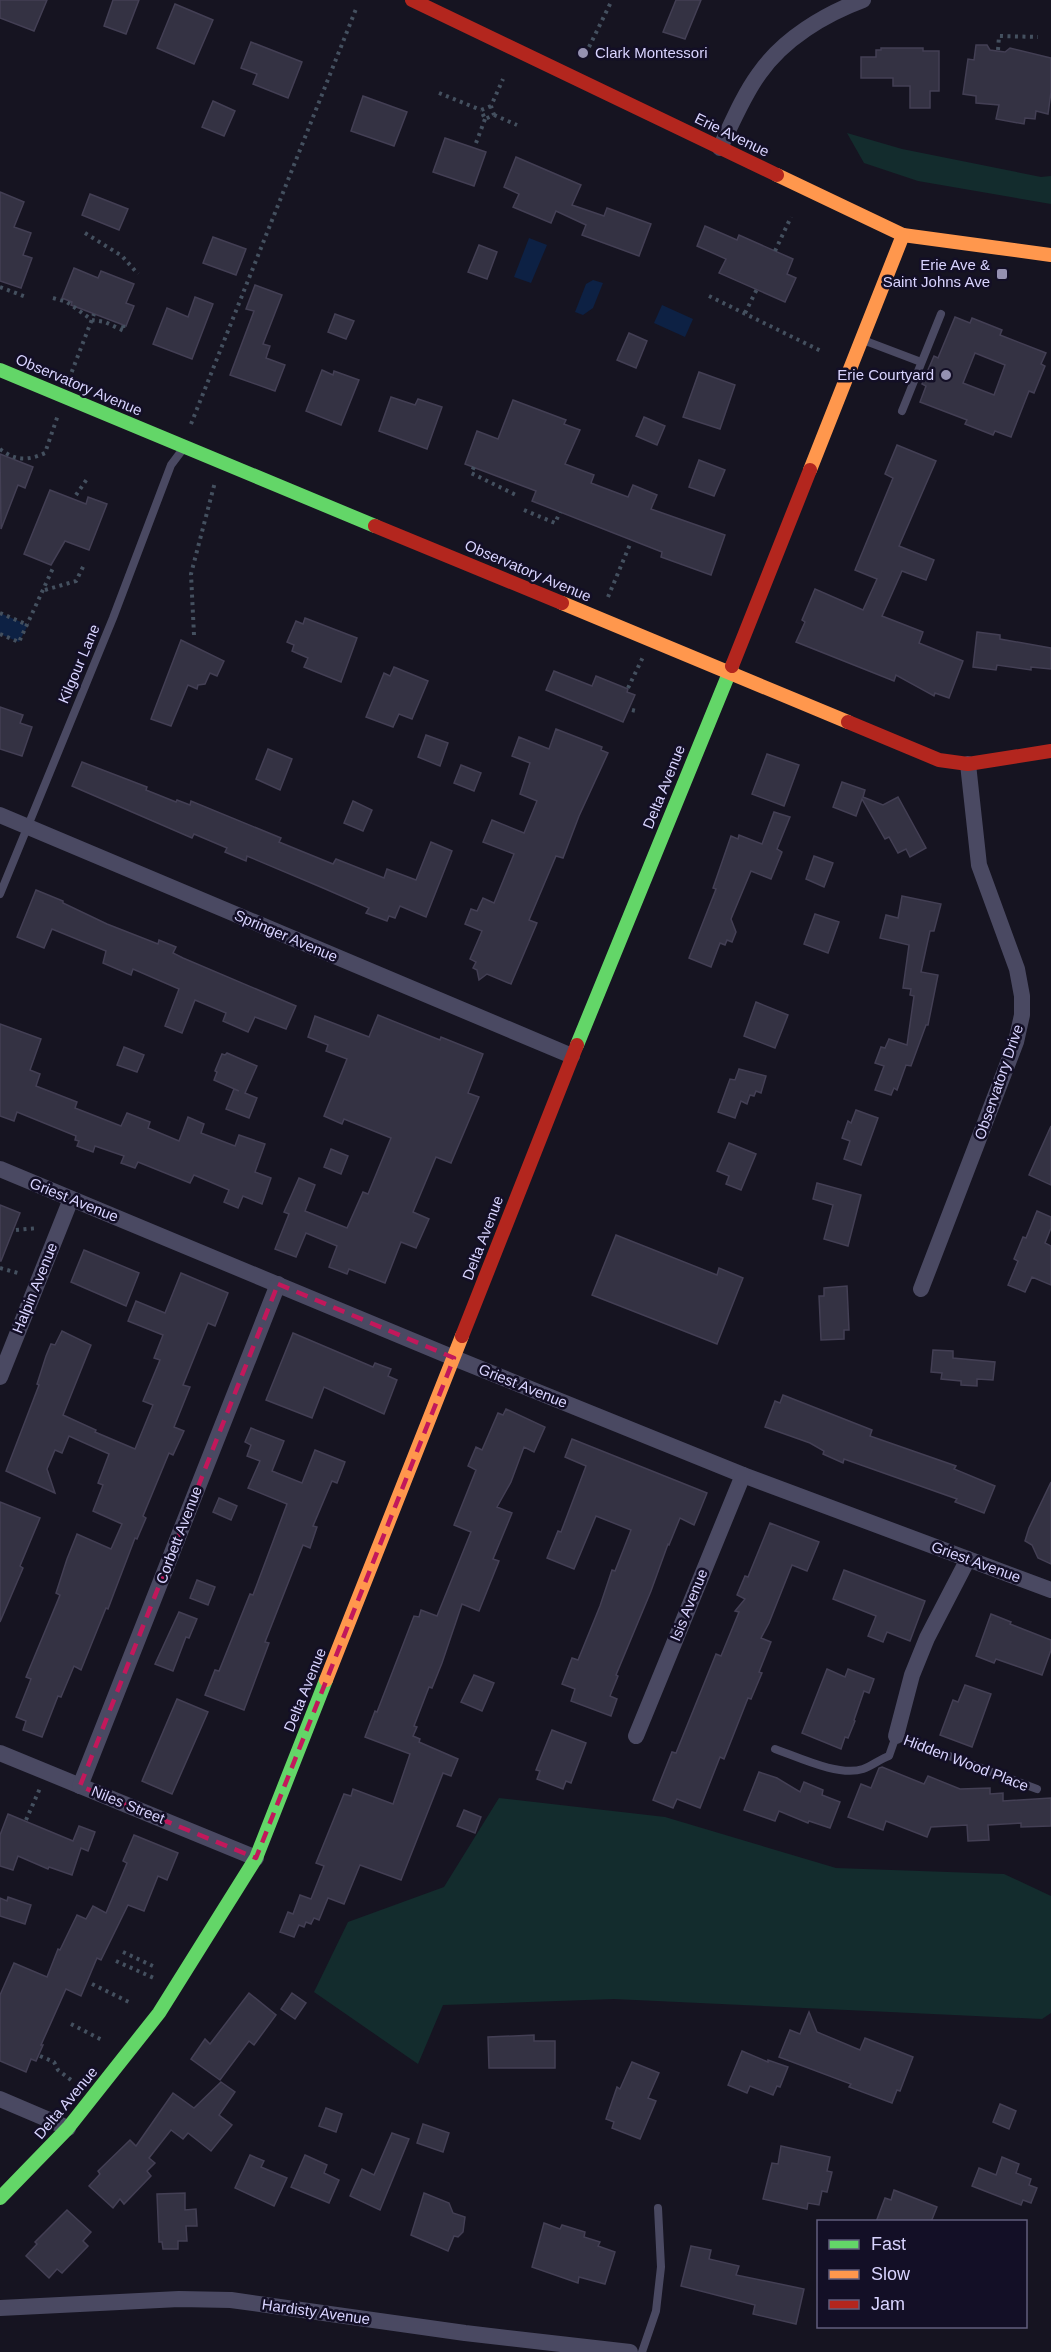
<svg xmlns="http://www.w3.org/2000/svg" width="1051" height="2352" font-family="Helvetica,sans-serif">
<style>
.green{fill:#132c2d}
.water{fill:#0d2144}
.building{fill:#343243;stroke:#433f54;stroke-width:1.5;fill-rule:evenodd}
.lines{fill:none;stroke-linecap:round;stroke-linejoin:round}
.path{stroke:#44505f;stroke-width:4;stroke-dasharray:3 4.5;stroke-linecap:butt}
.lane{stroke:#4a4962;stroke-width:8}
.street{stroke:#4a4962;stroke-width:16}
.fast{stroke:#63d668;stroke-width:14}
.slow{stroke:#ff974d;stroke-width:14}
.jam{stroke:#b3261e;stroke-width:14}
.marked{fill:none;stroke:#c2185b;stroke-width:4.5;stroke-dasharray:12 8;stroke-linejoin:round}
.poi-dot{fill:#9591b1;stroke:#130f26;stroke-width:2}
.labels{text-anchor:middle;stroke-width:5;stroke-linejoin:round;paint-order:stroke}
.poi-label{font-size:15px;fill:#d9d4ff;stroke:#130f26;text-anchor:end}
.street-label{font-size:15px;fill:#d9d4ff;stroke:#130f26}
</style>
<rect width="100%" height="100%" fill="#161421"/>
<!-- green -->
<g class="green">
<polygon points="847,133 902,149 1041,177 1051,176 1051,204 918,181 864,163"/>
<polygon points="499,1798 665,1817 836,1868 1004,1874 1051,1896 1051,2013 1042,2019 614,1999 443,2005 418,2064 314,1992 348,1922 444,1887"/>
</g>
<!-- water -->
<g class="water">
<polygon points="529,238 547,245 531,283 514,277"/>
<polygon points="593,280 603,283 593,308 583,315 575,312 586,284"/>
<polygon points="662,305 693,319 685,337 654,323"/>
<polygon points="0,613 28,625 19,642 0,634"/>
</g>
<!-- building -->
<g class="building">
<polygon points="0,0 47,0 34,31 0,18"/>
<polygon points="113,0 139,0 126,34 104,26"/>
<polygon points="676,0 701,0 685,39 663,32"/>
<polygon points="175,4 213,20 194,64 157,48"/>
<polygon points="251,42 302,62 288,98 253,84 257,74 241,68"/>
<polygon points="976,45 987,45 990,50 1005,52 1010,48 1051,58 1051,92 1048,114 1036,111 1035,119 1025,118 1024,124 996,119 999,105 976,103 976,96 963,94 968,59 974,60"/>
<polygon points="881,48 923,48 923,51 939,51 939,91 930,91 930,108 910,108 910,86 893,86 893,78 861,78 861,57 876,57 876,50 881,50"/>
<polygon points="363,96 407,112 394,146 351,131"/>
<polygon points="213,101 235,111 224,136 202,127"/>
<polygon points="445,138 486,152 474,186 433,172"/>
<polygon points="516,157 581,185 572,205 604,216 607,208 651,224 639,256 582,235 586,225 556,211 551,223 513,207 519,194 504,187"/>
<polygon points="0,192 24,202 14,227 31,233 23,255 32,258 21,288 0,281"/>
<polygon points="90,194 128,209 119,230 82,215"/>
<polygon points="705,226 737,240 739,235 793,259 787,274 796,278 785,302 719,273 726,259 697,246"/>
<polygon points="213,237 246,249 236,275 203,263"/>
<polygon points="479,245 497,252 487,279 468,272"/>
<polygon points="74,268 98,278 101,271 134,284 126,303 134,306 126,326 71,305 72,302 62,298"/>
<polygon points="255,285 282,295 263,344 270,346 266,358 285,365 275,391 230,375 254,311 246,309"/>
<polygon points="195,297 213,304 192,359 153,344 167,308 188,317"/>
<polygon points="335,314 354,321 346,339 328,332"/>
<path d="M 955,317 L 970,323 L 972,318 L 1002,330 L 1000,335 L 1046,353 L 1041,364 L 1045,366 L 1034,393 L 1029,391 L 1011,437 L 995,431 L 993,435 L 965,424 L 967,420 L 920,402 L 926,386 L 922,384 L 934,356 L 938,358 ZM 975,353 L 1005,365 L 994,395 L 963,383 Z"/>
<polygon points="629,333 647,341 636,368 617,360"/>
<polygon points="322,370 333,375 334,371 359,380 341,425 306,411"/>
<polygon points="699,372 735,385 720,429 683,417"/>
<polygon points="391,397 415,405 418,399 442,407 427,449 379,431"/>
<polygon points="513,400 566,420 564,424 580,430 565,464 594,475 591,483 628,497 633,485 657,495 651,509 725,535 711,575 661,557 662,552 532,501 536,491 465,464 477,431 498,439"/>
<polygon points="644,417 665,426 657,445 636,436"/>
<polygon points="897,445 936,461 899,546 934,560 926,580 902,571 882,616 923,632 919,643 963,661 949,698 935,693 934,696 896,675 894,681 796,642 805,622 802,620 815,589 863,610 877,579 855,570 893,478 885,474"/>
<polygon points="0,454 33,467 25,488 18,485 1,529"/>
<polygon points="699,460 725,470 714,496 689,487"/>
<polygon points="50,490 86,504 88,497 107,504 89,550 65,541 51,565 24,554"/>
<polygon points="305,618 357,638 341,682 304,667 308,658 292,651 294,645 287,642 296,621 303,624"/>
<polygon points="977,632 1000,635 1000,639 1051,648 1051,669 1031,667 1031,670 997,665 996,670 973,667"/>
<polygon points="181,640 224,661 217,676 210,673 205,684 198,685 197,689 188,685 171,726 151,719"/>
<polygon points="394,667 428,681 412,719 399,714 393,727 366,717 384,673 390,676"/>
<polygon points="554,671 592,686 596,676 628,689 627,692 635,695 623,722 546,690"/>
<polygon points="0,707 23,715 20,723 32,727 22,756 0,749"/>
<polygon points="556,729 602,747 601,750 608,753 579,816 563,858 556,856 529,920 537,923 511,984 487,974 479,980 477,970 473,968 476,962 470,959 482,931 465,924 471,909 477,911 483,898 494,903 514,854 483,842 492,820 524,833 537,801 520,794 530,763 512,756 519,737 549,749"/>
<polygon points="426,735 448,743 440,766 418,757"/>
<polygon points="268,749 292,759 280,790 256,779"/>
<polygon points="767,754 799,765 784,806 752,794"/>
<polygon points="82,762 147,787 146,790 176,802 177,800 190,805 191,801 281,838 279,842 333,864 336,859 384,878 387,869 416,880 431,842 452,851 426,917 400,906 395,918 389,916 387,921 366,913 369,908 323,888 247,856 246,861 225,852 227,848 194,834 192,838 72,786"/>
<polygon points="461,765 481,773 474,791 454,783"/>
<polygon points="842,782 865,790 863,797 883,805 898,797 926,848 910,857 906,849 898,853 889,837 885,839 862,799 856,816 833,807"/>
<polygon points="353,801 372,810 363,831 344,823"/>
<polygon points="774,812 790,817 777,849 782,852 771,879 751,871 731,919 736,932 732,942 727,940 725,945 720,943 711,967 689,958 716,889 713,888 731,836 738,839 739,835 762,844"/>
<polygon points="814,856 833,863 824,887 806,879"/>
<polygon points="36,890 63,901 63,903 107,924 158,944 159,940 176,947 173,953 183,958 296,1006 286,1029 255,1017 248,1032 223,1021 226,1013 195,1000 182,1033 165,1026 179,989 133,969 131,975 103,963 106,951 52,929 44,948 17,937"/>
<polygon points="902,896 941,904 934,931 930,931 921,972 938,975 928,1025 926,1025 911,1066 906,1065 897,1090 894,1088 891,1095 875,1090 884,1066 875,1063 881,1047 885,1048 889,1039 907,1045 914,996 910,995 911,989 903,988 909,945 880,938 886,915 898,918"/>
<polygon points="815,914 839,922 828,953 804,944"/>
<polygon points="756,1002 788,1015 775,1048 744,1036"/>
<polygon points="378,1015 440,1040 441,1037 483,1054 468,1093 479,1097 451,1163 436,1157 413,1212 429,1219 416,1248 401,1242 385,1283 349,1269 347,1274 329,1267 337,1246 306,1233 296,1257 275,1249 289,1214 284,1212 299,1178 315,1185 305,1211 347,1228 363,1192 368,1194 391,1138 344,1119 342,1124 324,1116 347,1059 326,1051 328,1045 308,1037 315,1016 369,1037"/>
<polygon points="0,1024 41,1039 30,1070 40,1074 36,1086 77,1102 75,1108 121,1126 127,1113 150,1122 148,1128 179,1141 188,1117 204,1124 201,1133 235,1146 239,1135 265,1144 255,1172 271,1178 262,1204 243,1196 238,1208 224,1202 229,1190 194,1175 190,1183 138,1162 135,1168 121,1163 124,1156 95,1146 93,1152 77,1146 79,1141 75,1140 76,1136 17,1112 14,1121 0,1116"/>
<polygon points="124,1047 144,1055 137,1072 117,1065"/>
<polygon points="227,1053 257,1066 245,1093 257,1098 249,1118 226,1109 234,1089 239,1091 214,1080 217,1072 215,1071 222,1054 225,1055"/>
<polygon points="739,1069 766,1076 761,1093 756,1091 754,1096 750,1095 747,1104 741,1101 735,1118 718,1112 730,1079 735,1080"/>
<polygon points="856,1110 878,1118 861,1165 844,1159 850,1141 842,1138 848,1121 851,1123"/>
<polygon points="1051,1126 1051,1185 1029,1175"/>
<polygon points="729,1143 756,1154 741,1190 726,1184 729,1176 717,1171"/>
<polygon points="331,1149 348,1156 341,1174 324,1167"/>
<polygon points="817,1183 861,1195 848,1246 824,1239 833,1205 813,1199"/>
<polygon points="0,1205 20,1213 1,1261 0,1261"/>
<polygon points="1037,1211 1051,1217 1051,1228 1045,1243 1051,1246 1051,1285 1032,1277 1025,1292 1008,1285 1018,1261 1014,1259 1023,1237 1026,1238"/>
<polygon points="616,1235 717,1275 719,1268 743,1278 717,1344 592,1295"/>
<polygon points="84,1250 139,1273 126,1306 71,1282"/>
<polygon points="181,1273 228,1293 215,1326 208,1323 183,1385 190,1387 174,1427 184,1431 173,1455 169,1453 143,1516 146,1518 137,1539 135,1538 114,1593 108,1609 106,1608 81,1670 74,1666 61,1697 58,1696 42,1737 23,1730 26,1721 16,1717 31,1679 26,1677 60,1595 56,1593 67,1559 77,1534 111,1549 122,1524 93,1511 103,1485 98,1483 109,1454 69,1436 62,1453 55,1450 47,1469 55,1493 6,1471 39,1385 37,1384 46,1356 51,1344 55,1345 62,1331 91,1345 63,1415 96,1430 95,1432 135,1449 153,1405 143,1401 160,1360 154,1358 163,1335 128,1321 136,1301 165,1313"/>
<polygon points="847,1286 849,1330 844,1330 844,1339 821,1340 819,1296 824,1296 824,1288"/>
<polygon points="293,1333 373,1367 375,1363 391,1369 388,1376 397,1380 384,1414 324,1387 312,1418 266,1400"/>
<polygon points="933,1350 953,1351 953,1358 995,1362 993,1380 977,1379 977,1386 961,1385 961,1381 941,1379 942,1373 931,1372"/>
<polygon points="783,1395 872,1430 870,1436 956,1466 954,1469 995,1486 984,1513 955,1502 957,1499 844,1459 843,1463 823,1454 824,1451 810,1443 765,1427 775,1401 780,1403"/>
<polygon points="506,1409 545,1427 534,1452 524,1447 511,1482 497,1507 512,1513 493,1559 499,1561 479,1611 462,1604 442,1663 432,1688 429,1687 414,1726 417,1727 413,1736 420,1739 419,1742 458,1759 451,1776 443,1773 401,1880 360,1865 344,1904 328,1898 319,1920 314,1918 311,1924 306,1922 304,1927 299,1925 294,1937 280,1932 288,1912 293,1914 300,1895 311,1899 324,1866 316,1863 344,1794 351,1796 353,1789 393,1804 410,1754 365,1737 375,1711 377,1712 414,1616 419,1617 421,1610 437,1616 471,1532 454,1525 476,1470 468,1466 476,1447 482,1450 498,1413 503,1415"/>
<polygon points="251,1428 284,1441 272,1471 302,1483 315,1450 345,1462 337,1483 332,1481 313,1526 317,1527 310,1548 303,1545 265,1642 269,1643 244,1710 205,1695 215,1670 219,1671 250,1594 253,1595 287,1504 248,1488 260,1461 247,1456 251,1445 245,1442"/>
<polygon points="572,1439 707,1493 694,1525 680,1518 669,1545 668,1544 651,1591 616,1675 618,1676 610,1696 617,1699 611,1716 571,1701 575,1689 562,1684 572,1658 578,1660 600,1606 612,1570 615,1571 631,1530 596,1516 574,1569 547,1558 558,1531 561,1532 586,1466 565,1457"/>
<polygon points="1051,1482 1051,1564 1038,1558 1032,1545 1025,1541 1029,1528"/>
<polygon points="219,1498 237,1506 231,1520 213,1512"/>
<polygon points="0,1502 40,1518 20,1566 23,1568 0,1622"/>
<polygon points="770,1523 819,1542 807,1571 792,1565 769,1623 761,1638 771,1642 759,1672 762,1673 751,1699 748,1698 724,1759 720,1757 700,1808 677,1799 673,1808 653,1800 672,1752 676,1753 716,1654 721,1656 739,1612 735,1611 745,1599 737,1595 745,1576 748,1577"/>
<polygon points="844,1570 925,1601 910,1641 887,1632 883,1642 868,1636 876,1616 833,1599"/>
<polygon points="197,1580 215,1587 208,1605 190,1598"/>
<polygon points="179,1612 197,1619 189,1638 186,1637 173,1671 155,1664"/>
<polygon points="991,1614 1011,1622 1010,1624 1051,1640 1051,1650 1042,1675 996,1659 994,1663 976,1656"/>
<polygon points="827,1669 845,1677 848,1669 874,1679 869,1693 864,1691 854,1720 855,1721 848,1738 845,1737 841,1749 802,1733"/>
<polygon points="474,1675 494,1683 482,1711 461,1702"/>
<polygon points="965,1685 991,1694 972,1747 940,1735 953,1700 958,1702"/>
<polygon points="177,1699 208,1712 172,1794 142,1781"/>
<polygon points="552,1730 586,1743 571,1783 566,1781 563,1789 537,1779 540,1771 536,1770"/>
<polygon points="882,1767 924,1784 928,1776 960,1789 990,1788 990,1794 1003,1793 1003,1801 1051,1798 1051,1826 1021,1827 1021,1823 988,1825 989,1840 968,1841 967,1825 931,1827 927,1837 886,1821 883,1830 848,1817 861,1784 871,1788 879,1768"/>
<polygon points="759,1772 777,1778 800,1792 804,1782 823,1790 822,1795 840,1802 830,1828 809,1821 808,1823 779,1811 775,1821 744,1810"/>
<polygon points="464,1810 481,1817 475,1833 457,1826"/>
<polygon points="8,1814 73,1841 79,1826 95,1832 88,1851 81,1848 72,1875 49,1867 48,1869 18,1856 13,1870 0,1866 0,1835"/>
<polygon points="134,1835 178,1853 167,1880 158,1876 144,1911 128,1905 101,1960 97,1958 81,1996 66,1989 41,2045 43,2045 36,2061 31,2059 26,2072 0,2061 0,1995 14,1963 47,1977 58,1949 60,1950 77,1915 86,1919 93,1906 106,1913 127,1863 123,1861"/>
<polygon points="8,1897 31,1905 25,1924 0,1916 0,1898 7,1901"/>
<polygon points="249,1993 276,2015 254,2045 249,2041 220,2080 191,2059 205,2039 210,2044"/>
<polygon points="292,1993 306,2003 295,2019 281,2009"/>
<polygon points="809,2012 817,2032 860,2050 865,2038 913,2057 900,2091 897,2090 892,2103 849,2087 851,2084 779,2057 790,2030 800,2034"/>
<polygon points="534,2035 534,2041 555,2041 555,2068 489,2068 488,2037"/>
<polygon points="742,2051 768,2062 768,2060 788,2067 780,2087 777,2086 773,2095 750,2086 747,2093 728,2085"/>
<polygon points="632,2062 659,2073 648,2098 656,2101 640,2139 612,2128 614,2122 606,2119 617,2087 620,2089"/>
<polygon points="221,2082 235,2092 219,2115 232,2125 211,2151 188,2133 183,2139 171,2130 149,2158 155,2163 147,2171 151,2176 124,2204 120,2199 113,2208 89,2186 100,2174 98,2171 130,2140 136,2146 173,2093 194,2108"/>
<polygon points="1000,2104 1016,2111 1009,2129 993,2122"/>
<polygon points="326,2108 342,2114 336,2132 319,2126"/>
<polygon points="423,2124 449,2133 443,2152 417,2143"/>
<polygon points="392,2133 409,2139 380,2210 350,2196 362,2169 374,2175"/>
<polygon points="781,2146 830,2157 827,2171 832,2172 827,2192 822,2191 819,2205 808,2203 807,2209 763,2199 772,2163 778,2164"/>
<polygon points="250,2155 264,2161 261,2167 287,2178 274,2206 235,2188"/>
<polygon points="305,2155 327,2165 324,2173 339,2180 329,2203 291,2187"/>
<polygon points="1002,2157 1019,2164 1016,2173 1031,2179 1029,2185 1037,2188 1031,2203 1023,2200 1021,2205 972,2186 979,2168 996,2175"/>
<polygon points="894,2190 937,2207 931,2222 876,2222 885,2198 891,2200"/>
<polygon points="185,2193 185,2210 196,2209 197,2226 186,2226 187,2241 178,2241 178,2249 163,2249 162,2242 159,2242 157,2194"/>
<polygon points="424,2193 449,2203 453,2213 465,2217 463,2232 458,2237 454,2236 448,2251 411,2235"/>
<polygon points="67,2210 91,2232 83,2241 88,2246 62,2273 57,2269 49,2278 26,2256 37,2244 35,2242"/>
<polygon points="544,2223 560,2229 562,2225 585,2232 584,2237 600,2242 598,2246 615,2252 605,2284 579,2277 578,2283 532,2267"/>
<polygon points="691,2246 711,2250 709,2259 739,2266 736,2275 804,2289 796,2324 753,2314 755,2305 681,2286"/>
</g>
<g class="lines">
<!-- path -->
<g class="path">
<polyline points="589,47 612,0"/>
<polyline points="998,50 999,36 1038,37"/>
<polyline points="439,93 481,110"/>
<polyline points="491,106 481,110 485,119 494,115 491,106 503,79"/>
<polyline points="494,115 517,125"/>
<polyline points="476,143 485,119"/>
<polyline points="85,233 122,256 138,274"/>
<polyline points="775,251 791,217"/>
<polyline points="0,287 26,297"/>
<polyline points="709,296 821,351"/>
<polyline points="53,298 67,302 92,320 105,322 124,331 123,325"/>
<polyline points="745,313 757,289"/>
<polyline points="69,379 94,314"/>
<polyline points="191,424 356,9"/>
<path d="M 0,449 C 16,461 27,461 45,453 L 58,415"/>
<polyline points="474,467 471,473 516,495"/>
<polyline points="76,495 87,479"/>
<polyline points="524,510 555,523 560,512"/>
<polyline points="45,590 76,581 84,565"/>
<polyline points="608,597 631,542"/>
<polyline points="0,613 28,625"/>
<polyline points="0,634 19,642 53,568"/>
<polyline points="194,635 191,574 215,482"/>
<polyline points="628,688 643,657"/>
<polyline points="632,710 636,711"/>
<polyline points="16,1230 38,1228"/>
<polyline points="0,1268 18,1273"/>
<polyline points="26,1820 41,1786"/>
<polyline points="123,1952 155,1967"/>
<polyline points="116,1961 156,1979"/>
<polyline points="92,1984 131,2003"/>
<polyline points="71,2024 104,2041"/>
<polyline points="40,2056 54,2062 58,2070 71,2080"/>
</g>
<!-- lane -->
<g class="lane">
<polyline points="863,340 921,362"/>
<polyline points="902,411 941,314"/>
<polyline points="0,894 113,618 171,465 183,449"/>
<path d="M 775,1749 C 798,1757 839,1777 863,1769 C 872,1766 880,1759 889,1756 L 896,1736 L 1037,1789"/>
<polyline points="642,2352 656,2311 661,2267 658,2208"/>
</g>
<!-- street -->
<g class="street">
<path d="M 720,148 C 732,123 743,96 759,74 C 783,39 825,14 863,0"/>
<polyline points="0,815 572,1056"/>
<polyline points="0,1169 454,1358 743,1475 1051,1590"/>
<polyline points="921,1289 1016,1042 1022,1015 1022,996 1017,969 979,865 968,764"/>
<polyline points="0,1377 71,1199"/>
<polyline points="636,1736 743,1475"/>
<polyline points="896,1736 912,1675 927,1638 968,1559"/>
<polyline points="0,1753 256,1858"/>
<polyline points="80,1786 278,1284"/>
<polyline points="0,2099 68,2128"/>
<polyline points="0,2308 179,2299 231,2300 465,2333 630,2352"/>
</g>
<!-- fast -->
<g class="fast">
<polyline points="0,370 375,526"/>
<polyline points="577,1045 732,666"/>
<polyline points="0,2198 68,2128 159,2013 256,1858 326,1680"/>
</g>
<!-- slow -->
<g class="slow">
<polyline points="777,175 903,235 1051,255"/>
<polyline points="810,470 903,235"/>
<polyline points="562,603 848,722"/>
<polyline points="326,1680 462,1336"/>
</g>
<!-- jam -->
<g class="jam">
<polyline points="412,0 777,175"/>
<polyline points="375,526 562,603"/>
<polyline points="732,666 810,470"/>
<polyline points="848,722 939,760 968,764 1051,751"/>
<polyline points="462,1336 577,1045"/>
</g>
</g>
<!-- marked area -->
<path class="marked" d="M 278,1284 L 454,1358 L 256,1858 L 80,1786 Z"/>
<!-- markers -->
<g class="poi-dot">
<circle cx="583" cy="53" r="6"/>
<rect x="996" y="268" width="12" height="12" rx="3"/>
<circle cx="946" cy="375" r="6"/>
</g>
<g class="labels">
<!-- poi labels -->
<g class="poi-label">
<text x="595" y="58" text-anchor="start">Clark Montessori</text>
<text x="990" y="270">Erie Ave &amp;<tspan x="990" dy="17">Saint Johns Ave</tspan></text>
<text x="934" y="380">Erie Courtyard</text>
</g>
<!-- street labels -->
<g class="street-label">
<text transform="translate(732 135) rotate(26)" y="5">Erie Avenue</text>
<text transform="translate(79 385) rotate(23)" y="5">Observatory Avenue</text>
<text transform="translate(528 571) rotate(23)" y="5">Observatory Avenue</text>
<text transform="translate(79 664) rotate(-67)" y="5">Kilgour Lane</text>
<text transform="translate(664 787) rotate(-68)" y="5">Delta Avenue</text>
<text transform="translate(286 936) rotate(23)" y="5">Springer Avenue</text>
<text transform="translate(999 1082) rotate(-71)" y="5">Observatory Drive</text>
<text transform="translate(74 1200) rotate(22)" y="5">Griest Avenue</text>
<text transform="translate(483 1238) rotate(-69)" y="5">Delta Avenue</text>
<text transform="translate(35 1288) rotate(-68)" y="5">Halpin Avenue</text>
<text transform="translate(523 1386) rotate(22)" y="5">Griest Avenue</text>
<text transform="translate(179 1535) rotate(-69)" y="5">Corbett Avenue</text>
<text transform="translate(976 1562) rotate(20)" y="5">Griest Avenue</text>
<text transform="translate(689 1605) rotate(-68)" y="5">Isis Avenue</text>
<text transform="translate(305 1690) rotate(-68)" y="5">Delta Avenue</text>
<text transform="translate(966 1763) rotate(21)" y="5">Hidden Wood Place</text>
<text transform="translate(128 1805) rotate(22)" y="5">Niles Street</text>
<text transform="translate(66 2103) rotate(-50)" y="5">Delta Avenue</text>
<text transform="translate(316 2312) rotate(8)" y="5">Hardisty Avenue</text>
</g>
</g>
<!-- legend -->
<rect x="817" y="2220" width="210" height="108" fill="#130f26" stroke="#625e7d" stroke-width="1.5"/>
<rect x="829" y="2240" width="30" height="9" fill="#63d668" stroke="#625e7d" stroke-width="1.5"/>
<text x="871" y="2250" font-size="18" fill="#d9d4ff">Fast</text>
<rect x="829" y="2270" width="30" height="9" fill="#ff974d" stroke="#625e7d" stroke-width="1.5"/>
<text x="871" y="2280" font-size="18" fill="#d9d4ff">Slow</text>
<rect x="829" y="2300" width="30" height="9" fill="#b3261e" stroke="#625e7d" stroke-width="1.5"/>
<text x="871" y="2310" font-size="18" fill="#d9d4ff">Jam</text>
</svg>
